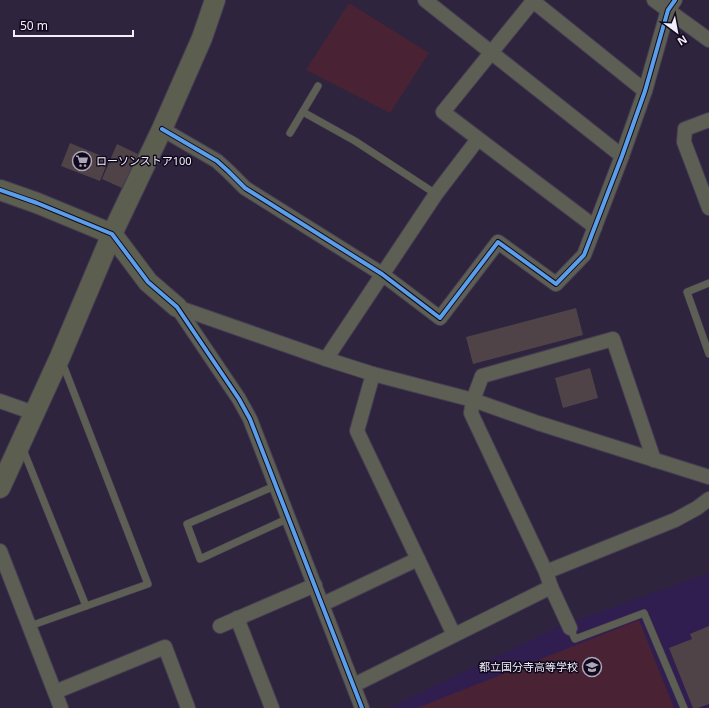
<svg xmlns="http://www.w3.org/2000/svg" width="709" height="708" font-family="'Noto Sans','Noto Sans JP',sans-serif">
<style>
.built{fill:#311e50}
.green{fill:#492234}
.building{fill:#4f4348}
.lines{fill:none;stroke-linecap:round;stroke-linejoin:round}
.lane-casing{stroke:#463e52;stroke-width:8}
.street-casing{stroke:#463e52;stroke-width:16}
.secondary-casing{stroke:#463e52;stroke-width:22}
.lane{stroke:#5d5e54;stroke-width:7}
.street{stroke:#5d5e54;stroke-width:14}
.secondary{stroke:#5c5e4f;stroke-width:20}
.cycleway-casing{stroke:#110a1e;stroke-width:6}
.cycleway{stroke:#5a9eea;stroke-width:4}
.labels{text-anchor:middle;stroke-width:3;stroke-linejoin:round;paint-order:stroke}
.poi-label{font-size:11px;fill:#f1eefa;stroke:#110a1e;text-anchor:start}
</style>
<rect width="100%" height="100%" fill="#2e243e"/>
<!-- built -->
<polygon class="built" points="709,573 709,708 389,708 560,626"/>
<!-- green -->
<g class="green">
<polygon points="349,3 429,53 390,113 306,70"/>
<polygon points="639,620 674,708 417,708"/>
</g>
<!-- building -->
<g class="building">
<polygon points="70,143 109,159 100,181 61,166"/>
<polygon points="117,144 138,154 122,188 102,179"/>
<polygon points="576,308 583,335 473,364 466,337"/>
<polygon points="590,368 598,398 563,408 555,378"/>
<polygon points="709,626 709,704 698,708 693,708 669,648 692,639 690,634"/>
</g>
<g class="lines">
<!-- lane casing -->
<g class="lane-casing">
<g id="lane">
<polyline points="303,112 355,141 436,194"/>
<polyline points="290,133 318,86"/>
<polyline points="709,283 687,292 709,354"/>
<polyline points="22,447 86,606"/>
<polyline points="277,485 187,524 200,559 289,518"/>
<polyline points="30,626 148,584 62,362"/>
<polyline points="570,628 575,639 644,613 684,708"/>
</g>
</g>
<!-- street casing -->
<g class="street-casing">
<g id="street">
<polyline points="425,0 622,156"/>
<polyline points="654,0 709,40"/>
<polyline points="709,120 685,129 684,142 709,208"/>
<polyline points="162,129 217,161 228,171 245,188 382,274 440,318 498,242 556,284 584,255 622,156 645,91 668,10 675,0"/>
<polyline points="595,227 443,112 533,1 645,91"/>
<polyline points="177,307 326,359 373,374 473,400 538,423 709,477"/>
<polyline points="177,307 239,399 250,419 362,708"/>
<polyline points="326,359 436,194 478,139"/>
<polyline points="373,374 357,431 454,635"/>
<polyline points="0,401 34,413"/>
<polyline points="0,551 61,708"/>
<polyline points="546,572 675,520 697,508 709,499"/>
<polyline points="323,604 418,559"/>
<polyline points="237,618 272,708"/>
<polyline points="220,626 315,585"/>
<polyline points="570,628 551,587 546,572 471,413 473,400 482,376 613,339 654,460"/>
<polyline points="354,685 551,587"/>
<polyline points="55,692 165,647 188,708"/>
</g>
</g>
<!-- secondary casing -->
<g class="secondary-casing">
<g id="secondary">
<polyline points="0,190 37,203 112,234 148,282 177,307"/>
<polyline points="0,488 60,357 112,234 162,129 202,38 215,0"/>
</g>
</g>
<!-- lane -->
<use href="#lane" class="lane"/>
<!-- street -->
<use href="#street" class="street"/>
<!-- secondary -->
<use href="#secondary" class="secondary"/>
<!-- cycleway casing -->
<g class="cycleway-casing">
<g id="cycleway">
<polyline points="162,129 217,161 228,171 245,188 382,274 440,318 498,242 556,284 584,255 622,156 645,91 668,10 675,0"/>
<polyline points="0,190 37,203 112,234 148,282 177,307 239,399 250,419 362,708"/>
</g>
</g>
<!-- cycleway -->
<use href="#cycleway" class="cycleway"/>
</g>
<!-- icons -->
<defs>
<g id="supermarket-ring" transform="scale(1)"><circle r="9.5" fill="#110a1e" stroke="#ada7b8" stroke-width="1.5"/><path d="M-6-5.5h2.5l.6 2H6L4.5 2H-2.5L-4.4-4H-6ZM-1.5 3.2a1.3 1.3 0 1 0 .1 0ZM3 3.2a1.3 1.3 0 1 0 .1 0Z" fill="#ada7b8"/></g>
<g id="school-ring" transform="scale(1)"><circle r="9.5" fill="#110a1e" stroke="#ada7b8" stroke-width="1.5"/><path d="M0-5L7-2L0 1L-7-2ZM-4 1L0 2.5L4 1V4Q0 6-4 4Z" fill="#ada7b8"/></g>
</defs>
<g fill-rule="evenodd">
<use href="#supermarket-ring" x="82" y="161"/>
<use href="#school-ring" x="592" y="667"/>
</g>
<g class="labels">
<!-- poi labels -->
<g class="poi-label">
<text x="96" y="165">ローソンストア100</text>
<text x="578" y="671" text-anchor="end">都立国分寺高等学校</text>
</g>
</g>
<!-- north arrow -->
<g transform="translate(677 32) rotate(148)" stroke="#110a1e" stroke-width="3" paint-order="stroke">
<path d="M0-3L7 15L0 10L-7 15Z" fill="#f1eefa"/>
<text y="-6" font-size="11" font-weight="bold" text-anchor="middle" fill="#f1eefa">N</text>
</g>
<!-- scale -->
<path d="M14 30v6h119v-6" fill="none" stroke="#f1eefa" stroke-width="2"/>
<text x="20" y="30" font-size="12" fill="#f1eefa" stroke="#110a1e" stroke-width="3" paint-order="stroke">50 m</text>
</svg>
